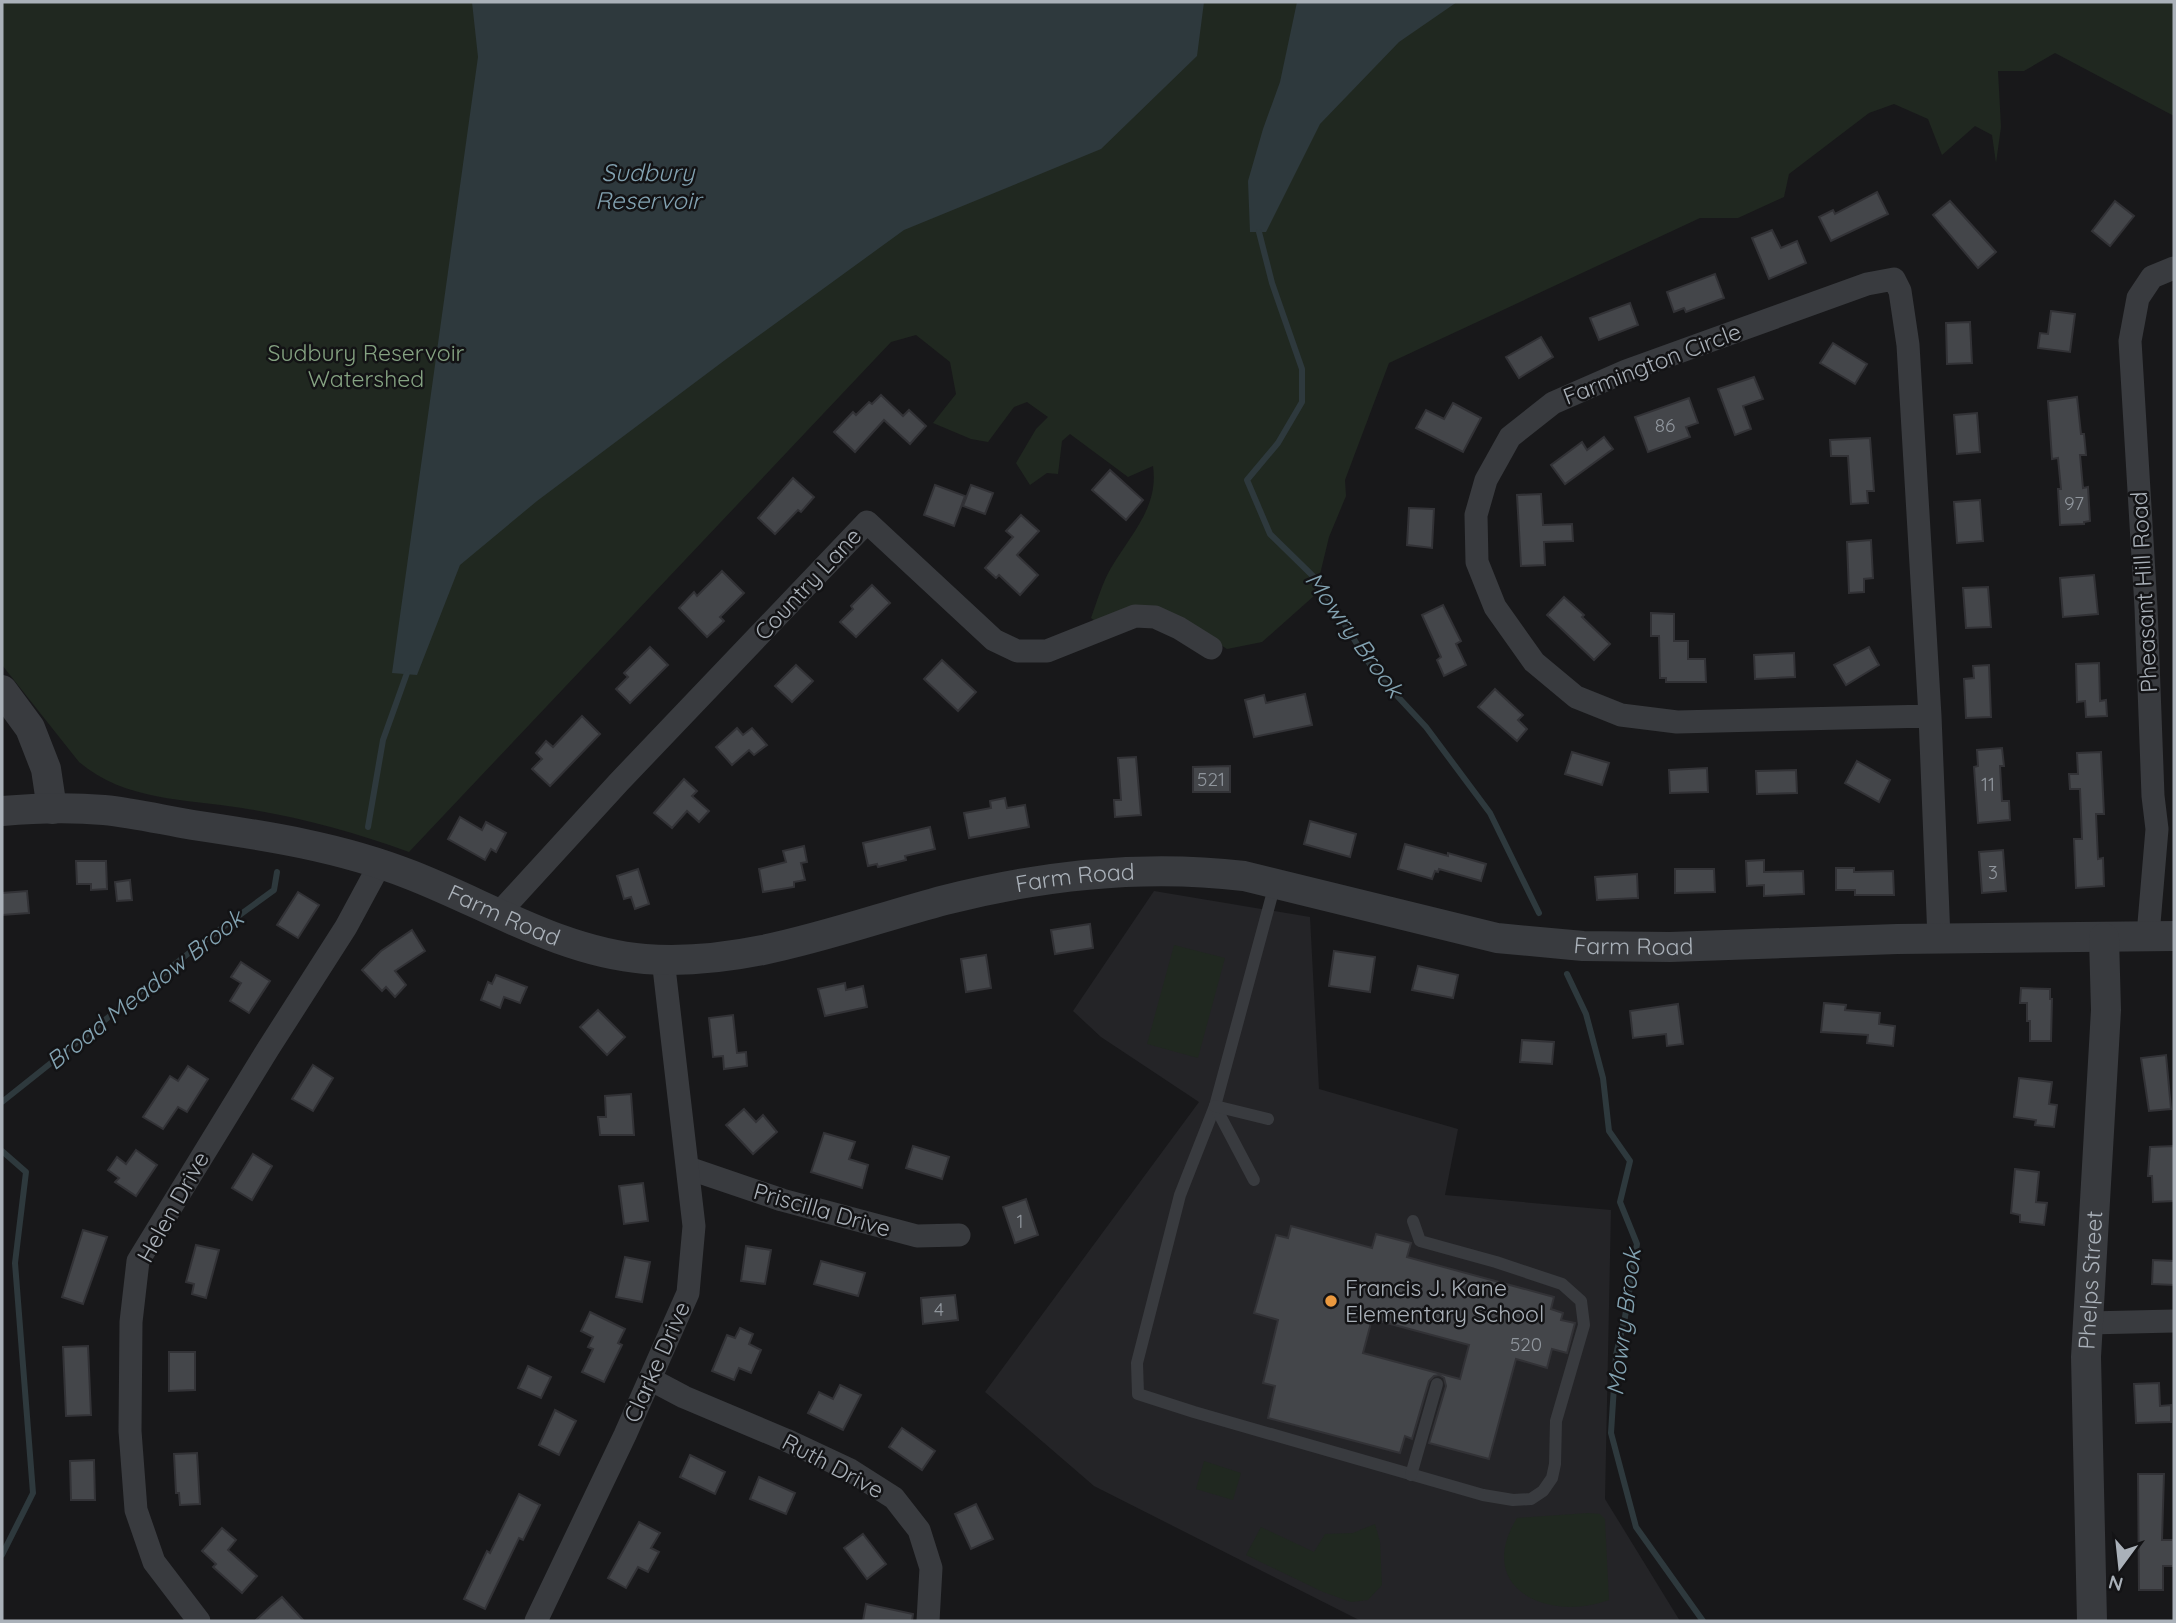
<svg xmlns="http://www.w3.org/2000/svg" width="2176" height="1623" font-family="Quicksand,sans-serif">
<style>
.built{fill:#242427}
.green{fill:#202820}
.water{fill:#2e393d}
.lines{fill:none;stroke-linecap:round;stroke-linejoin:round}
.stream{stroke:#2e393d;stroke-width:6}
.building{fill:#44464a;stroke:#323236;stroke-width:2;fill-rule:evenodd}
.service{stroke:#393b3f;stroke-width:12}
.minor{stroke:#393b3f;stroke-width:23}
.tertiary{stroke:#393b3f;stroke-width:30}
.poi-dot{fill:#eb993f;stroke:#131315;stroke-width:2.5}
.labels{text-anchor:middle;stroke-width:5;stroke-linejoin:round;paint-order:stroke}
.number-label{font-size:19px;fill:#90969d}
.park-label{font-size:23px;fill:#85a382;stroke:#131315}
.street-label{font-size:23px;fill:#aab1b9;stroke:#131315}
.poi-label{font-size:23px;fill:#aab1b9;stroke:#131315;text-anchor:start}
.water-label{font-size:24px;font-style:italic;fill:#83a3b2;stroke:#131315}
</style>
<rect width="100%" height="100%" fill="#18181a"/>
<!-- built -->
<polygon class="built" points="1154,891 1310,917 1319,1089 1458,1129 1445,1195 1611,1210 1605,1499 1680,1621 1361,1621 1094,1486 985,1392 1199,1102 1101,1037 1073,1011"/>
<!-- green -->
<g class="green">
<path d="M 2,2 L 2174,2 L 2174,116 L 2055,53 L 2024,71 L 1998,71 L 2001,127 L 1996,163 L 1992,135 L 1975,126 L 1942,155 L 1928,119 L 1894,104 L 1869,113 L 1789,174 L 1784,197 L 1738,218 L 1700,218 L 1389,363 L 1345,480 L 1346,496 L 1329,537 L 1315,595 L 1262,642 L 1227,649 L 1177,617 L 1102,626 L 1091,618 C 1097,602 1102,583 1111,568 C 1131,534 1159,507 1153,466 L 1128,477 L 1070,434 L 1062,441 L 1058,474 L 1047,473 L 1030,485 L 1016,463 L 1036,429 L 1048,417 L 1027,402 L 1014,407 L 988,442 L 971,439 L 933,423 L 956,394 L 950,362 L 916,335 L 891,342 L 409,852 C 355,832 299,817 242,808 C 186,799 125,801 79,762 L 2,665 Z"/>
<polygon points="1174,945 1225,958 1198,1058 1147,1044"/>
<polygon points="1204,1461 1241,1473 1233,1500 1196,1489"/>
<path d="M 1588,1513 L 1600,1514 L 1605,1519 L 1609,1600 C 1546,1623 1474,1587 1517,1518 Z"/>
<polygon points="1375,1524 1380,1542 1382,1585 1368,1600 1351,1602 1323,1592 1246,1555 1261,1527 1314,1552 1325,1534 1353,1533"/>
</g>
<!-- water -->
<g class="water">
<polygon points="472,2 1204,2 1197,56 1101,149 904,230 725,360 537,501 460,565 417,675 392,673 478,57"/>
<polygon points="1297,2 1457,2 1399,42 1320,124 1266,232 1250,232 1248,181 1263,129 1280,82"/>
</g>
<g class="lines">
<!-- stream -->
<g class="stream">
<polyline points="1259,232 1272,283 1302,369 1302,402 1278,443 1247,480 1270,534 1316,579 1374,671 1426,727 1490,813 1539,913"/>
<polyline points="368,827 383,740 407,673"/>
<polyline points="1567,974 1586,1014 1603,1078 1609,1131 1630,1161 1620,1202 1637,1244 1625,1317 1616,1355 1611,1433 1636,1527 1703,1621"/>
<polyline points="2,1102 204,941 274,890 277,872"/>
<polyline points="2,1151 26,1172 15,1263 33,1493 2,1555"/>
</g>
</g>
<!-- building -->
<g class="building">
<polygon points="1877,192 1888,214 1831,241 1819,217 1833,210 1835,214"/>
<polygon points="1950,201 1996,252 1978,268 1933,215"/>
<polygon points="2115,201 2134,216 2110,246 2092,231"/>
<polygon points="1772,230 1781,248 1797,241 1806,263 1769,279 1752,238"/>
<polygon points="1715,274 1724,298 1686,312 1684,308 1674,312 1667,292"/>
<polygon points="1630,303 1638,325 1599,340 1590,318"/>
<polygon points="2051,311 2075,314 2070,352 2038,348 2040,333 2048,334"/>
<polygon points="1970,322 1972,363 1947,364 1946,323"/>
<polygon points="1541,337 1553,357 1519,378 1506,357"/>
<polygon points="1833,343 1867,364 1855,384 1820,363"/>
<polygon points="1754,377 1763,399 1743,406 1751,429 1735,435 1718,389"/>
<polygon points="881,395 903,416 909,410 926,426 910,444 884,420 855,452 834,432 853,412 856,415 869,402 872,404"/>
<polygon points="2077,397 2081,434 2084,434 2086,455 2080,455 2083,488 2088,487 2090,521 2084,522 2084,524 2060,525 2058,489 2061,489 2058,458 2052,459 2048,401"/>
<polygon points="1689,398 1698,423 1686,427 1690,437 1648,452 1635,417"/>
<polygon points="1453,403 1481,418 1463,452 1416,428 1426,410 1444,419"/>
<polygon points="1977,413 1980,452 1957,454 1954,415"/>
<polygon points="1604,437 1613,449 1565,484 1551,465 1582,442 1587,450"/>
<polygon points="1870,438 1874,491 1867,491 1868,503 1851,504 1848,456 1831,456 1830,440"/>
<polygon points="1110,470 1143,500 1126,520 1092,490"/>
<polygon points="793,478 814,497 801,512 798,510 775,534 758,518"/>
<polygon points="935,485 965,496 954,526 924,515"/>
<polygon points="971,485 993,493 985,514 963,506"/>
<polygon points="1541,494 1543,525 1572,524 1573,541 1544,542 1545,565 1521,566 1517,495"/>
<polygon points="1980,500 1983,541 1957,543 1954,502"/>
<polygon points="1409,508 1434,509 1432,548 1407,545"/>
<polygon points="1021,515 1039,531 1017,555 1038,575 1020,595 999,575 996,578 985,568 1013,537 1006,531"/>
<polygon points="1871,540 1873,578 1864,579 1864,592 1849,593 1847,542"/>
<polygon points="722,571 744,593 720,617 724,621 707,637 679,608 694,592 697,596"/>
<polygon points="2094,575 2098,614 2063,617 2060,578"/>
<polygon points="872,585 890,603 856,637 840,622 853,609 851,606"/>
<polygon points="1988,587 1991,627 1966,628 1963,588"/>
<polygon points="1564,597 1584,615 1582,617 1610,644 1594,660 1547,615"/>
<polygon points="1443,605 1461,641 1456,644 1466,665 1444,676 1437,660 1441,657 1422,615"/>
<polygon points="1651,613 1674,614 1674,641 1688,641 1688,659 1705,659 1706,682 1666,682 1666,678 1660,678 1659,636 1651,636"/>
<polygon points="650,647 668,665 630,703 616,689 628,677 624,673"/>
<polygon points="1869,647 1879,665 1846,685 1834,665"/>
<polygon points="1794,653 1795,677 1755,679 1754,655"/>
<polygon points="942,660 976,692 958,711 924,679"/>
<polygon points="2099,663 2100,701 2106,700 2107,716 2086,717 2085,701 2077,702 2076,664"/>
<polygon points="796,665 813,681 792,702 775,686"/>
<polygon points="1989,665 1991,717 1966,718 1964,679 1974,678 1973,666"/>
<polygon points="1495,689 1523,715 1518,720 1527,729 1517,741 1478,707"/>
<polygon points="1305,694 1312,725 1254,737 1245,700 1264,695 1266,703"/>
<polygon points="582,716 600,734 550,786 532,769 542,759 536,753 546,741 553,747"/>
<polygon points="737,728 743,735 752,728 767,745 754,755 749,750 732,765 716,747"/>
<polygon points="2002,748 2004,766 2000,766 2002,801 2009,801 2010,820 1978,823 1974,767 1978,766 1977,750"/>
<polygon points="1572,752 1609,763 1602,785 1565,774"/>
<polygon points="2101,752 2104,814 2096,814 2098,859 2103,858 2104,886 2076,888 2074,839 2082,839 2080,789 2070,789 2069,774 2078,774 2077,753"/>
<polygon points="1136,757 1141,815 1115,817 1114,800 1121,800 1118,758"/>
<polygon points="1857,761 1890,780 1879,802 1845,783"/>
<polygon points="1230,766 1230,792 1193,792 1193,767"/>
<polygon points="1707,768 1708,792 1670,793 1669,770"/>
<polygon points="1796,770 1797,793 1757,794 1756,771"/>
<polygon points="684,779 697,791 692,796 709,811 699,822 687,811 672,828 654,813"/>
<polygon points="1005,798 1007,808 1025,805 1029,827 969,838 964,813 991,808 990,801"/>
<polygon points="460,817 482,830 486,822 506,833 496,852 491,849 485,860 448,839"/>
<polygon points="1310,821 1356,834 1350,857 1304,844"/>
<polygon points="930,827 935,849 905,856 906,860 878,867 877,864 868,866 863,843"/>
<polygon points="1405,844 1448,856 1448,853 1486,864 1481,881 1439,869 1438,872 1435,871 1432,879 1398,869"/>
<polygon points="804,846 807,862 801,863 805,880 794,882 794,887 763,892 759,869 786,862 783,851"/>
<polygon points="2003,850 2006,891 1982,893 1979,852"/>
<polygon points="1764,860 1764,872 1803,871 1804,894 1764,896 1764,885 1747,886 1746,861"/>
<polygon points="76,861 106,861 107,889 91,890 91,884 77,884"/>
<polygon points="1836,868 1854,868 1854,872 1893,871 1894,895 1855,895 1855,890 1836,890"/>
<polygon points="638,869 649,904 635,909 631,897 624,899 617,876"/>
<polygon points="1675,869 1714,869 1715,892 1675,893"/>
<polygon points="1637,874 1638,898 1597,900 1595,877"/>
<polygon points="130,880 132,900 117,901 115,882"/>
<polygon points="27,891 29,913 2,915 2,893"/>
<polygon points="298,892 319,905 298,938 277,925"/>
<polygon points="1090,924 1093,948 1055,954 1051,930"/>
<polygon points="412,930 425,951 395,971 406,985 395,997 386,987 382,991 362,970 381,951"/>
<polygon points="1334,951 1375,957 1370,992 1329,986"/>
<polygon points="986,955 991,988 966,992 961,959"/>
<polygon points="241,962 270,981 249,1013 230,1001 241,983 231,977"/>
<polygon points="1418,966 1458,975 1453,998 1412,990"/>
<polygon points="496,975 527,987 520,1003 504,997 500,1008 481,1000 488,982 492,984"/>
<polygon points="845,983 846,990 863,986 867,1007 825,1016 818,989"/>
<polygon points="2021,988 2050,989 2050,999 2052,999 2051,1041 2030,1041 2030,1021 2027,1021 2027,1003 2020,1003"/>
<polygon points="1824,1003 1846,1005 1845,1010 1880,1013 1879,1024 1895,1026 1893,1046 1867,1043 1868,1035 1821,1032"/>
<polygon points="1678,1004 1683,1044 1667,1046 1666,1034 1633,1038 1630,1011"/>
<polygon points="598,1010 625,1037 607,1055 580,1027"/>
<polygon points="733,1015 737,1053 746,1052 747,1066 724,1069 723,1056 713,1057 709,1018"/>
<polygon points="1522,1040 1554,1042 1552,1064 1520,1062"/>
<polygon points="2166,1055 2171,1109 2149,1111 2141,1058"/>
<polygon points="313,1065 333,1078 313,1111 292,1099"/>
<polygon points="188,1066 208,1079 187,1112 178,1107 163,1129 143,1117 170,1076 178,1081"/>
<polygon points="2019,1078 2052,1082 2049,1104 2057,1105 2054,1127 2035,1125 2036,1120 2014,1117"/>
<polygon points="631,1094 634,1135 600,1135 598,1117 606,1117 605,1096"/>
<polygon points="744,1109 756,1122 763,1115 777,1132 753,1154 726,1125"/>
<polygon points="824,1133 855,1142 849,1159 868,1165 862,1188 811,1172"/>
<polygon points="913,1146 949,1157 942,1179 906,1168"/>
<polygon points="2174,1146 2174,1201 2153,1202 2152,1176 2148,1176 2150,1147"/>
<polygon points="136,1150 157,1165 136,1196 115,1182 119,1178 108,1170 117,1157 126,1164"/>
<polygon points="253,1154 272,1166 252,1200 232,1188"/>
<polygon points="2015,1169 2039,1172 2036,1202 2047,1203 2044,1225 2020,1222 2020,1215 2011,1213"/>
<polygon points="643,1183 648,1221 624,1224 619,1186"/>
<polygon points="1026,1199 1038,1235 1015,1243 1003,1207"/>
<path d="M 1291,1226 L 1372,1248 L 1376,1234 L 1411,1243 L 1407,1257 L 1554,1297 L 1551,1309 L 1563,1313 L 1561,1320 L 1575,1323 L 1567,1353 L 1552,1349 L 1547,1368 L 1516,1359 L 1489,1459 L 1429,1443 L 1446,1386 L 1444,1378 L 1439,1375 L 1434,1376 L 1429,1381 L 1412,1439 L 1405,1436 L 1400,1453 L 1268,1418 L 1275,1386 L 1263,1383 L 1278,1320 L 1254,1313 L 1276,1235 L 1288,1238 ZM 1372,1319 L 1469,1345 L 1460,1379 L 1363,1353 Z"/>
<polygon points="83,1230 107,1237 83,1304 62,1297"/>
<polygon points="196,1245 219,1250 206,1298 192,1294 194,1284 186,1282"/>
<polygon points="746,1246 771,1250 765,1284 741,1281"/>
<polygon points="625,1257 650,1262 642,1302 616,1297"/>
<polygon points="2153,1260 2174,1261 2174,1285 2152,1284"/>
<polygon points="821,1261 865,1273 858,1296 814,1284"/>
<polygon points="955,1295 958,1320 923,1324 921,1298"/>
<polygon points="590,1312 625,1329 618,1343 622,1345 604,1382 582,1372 593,1349 588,1347 593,1337 581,1331"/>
<polygon points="740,1328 753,1334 749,1344 761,1350 751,1373 739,1368 734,1380 712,1371 727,1335 735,1338"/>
<polygon points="88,1346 91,1415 66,1416 63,1347"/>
<polygon points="169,1352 195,1352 195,1390 169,1391"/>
<polygon points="528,1366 551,1377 541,1398 518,1388"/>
<polygon points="2159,1383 2160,1406 2171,1405 2171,1422 2136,1423 2134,1384"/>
<polygon points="840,1385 861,1395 843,1430 808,1413 819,1392 833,1399"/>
<polygon points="555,1410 576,1421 559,1455 539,1445"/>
<polygon points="902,1428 935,1451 922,1470 889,1447"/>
<polygon points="197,1453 200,1504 180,1505 179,1493 176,1493 174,1454"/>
<polygon points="690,1455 725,1472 715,1494 680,1477"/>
<polygon points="94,1460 95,1500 71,1500 70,1461"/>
<polygon points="2138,1474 2164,1474 2162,1540 2173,1540 2173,1566 2163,1566 2163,1590 2139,1590"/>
<polygon points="759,1477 795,1493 786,1514 750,1499"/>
<polygon points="519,1494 540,1505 523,1540 519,1538 485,1609 464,1599 487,1551 490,1553"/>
<polygon points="976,1504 993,1539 971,1549 955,1514"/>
<polygon points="639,1522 660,1533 651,1548 659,1552 648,1572 638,1567 626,1588 608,1578"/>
<polygon points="222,1528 236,1540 228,1550 257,1576 242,1593 213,1567 216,1564 202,1551"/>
<polygon points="863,1534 886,1564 867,1579 844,1548"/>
<polygon points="282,1597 304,1621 255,1621 270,1607"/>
<polygon points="866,1604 913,1614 912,1621 863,1621"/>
</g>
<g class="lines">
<!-- service -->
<g class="service">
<polyline points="1275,884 1215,1106 1180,1195 1137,1363 1138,1394 1194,1412 1483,1495 1513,1500 1531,1499 1543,1491 1552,1478 1555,1464 1556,1421 1584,1325 1581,1301 1562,1284 1496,1262 1420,1241 1413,1221"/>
<polyline points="1215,1106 1254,1180"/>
<polyline points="1215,1106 1268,1119"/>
<polyline points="1411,1475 1437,1384"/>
</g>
<!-- minor -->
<g class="minor">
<polyline points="1930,716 1908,345 1900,291 1894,279 1867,284 1626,371 1553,403 1510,437 1486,480 1476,515 1477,562 1495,607 1534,662 1576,697 1621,715 1677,722 1930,716 1939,939"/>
<polyline points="499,913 619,782 867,522 994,640 1017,651 1047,651 1135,616 1155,617 1179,628 1211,648"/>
<polyline points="2148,935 2157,829 2153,796 2146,607 2130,341 2138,298 2152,277 2174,268"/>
<polyline points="688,1168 782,1200 917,1236 959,1235"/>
<polyline points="2088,1323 2174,1321"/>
<polyline points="650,1379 684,1397 786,1440 850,1470 894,1498 919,1530 931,1568 928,1621"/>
<polyline points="199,1621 154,1562 136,1510 130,1431 131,1322 138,1261 268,1049 346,927 380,864"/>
<polyline points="536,1621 625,1435 688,1293 694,1226 663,959"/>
</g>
<!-- tertiary -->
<g class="tertiary">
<polyline points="2,690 30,728 46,769 52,809"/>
<path id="s1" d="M 2,811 C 35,808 71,807 104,810 C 134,813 163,820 193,825 C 267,836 340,847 411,875 C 488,905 561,952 645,959 C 748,967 847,926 945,900 C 1043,875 1143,864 1244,876 L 1497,938 L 1583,946 L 1670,947 L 1897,939 L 2174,936"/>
<path id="s2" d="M 2092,1621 L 2086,1357 L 2106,1010 L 2104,938"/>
</g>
</g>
<!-- markers -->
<circle class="poi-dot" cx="1331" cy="1301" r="7"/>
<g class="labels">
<!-- number labels -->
<g class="number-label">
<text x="1665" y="432">86</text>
<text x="2074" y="510">97</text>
<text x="1211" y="786">521</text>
<text x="1988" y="791">11</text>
<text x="1993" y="879">3</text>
<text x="1020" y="1228">1</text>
<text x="939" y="1316">4</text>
<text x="1526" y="1351">520</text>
</g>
<!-- park labels -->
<g class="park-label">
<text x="366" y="361">Sudbury Reservoir<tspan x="366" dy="26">Watershed</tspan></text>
</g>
<!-- street labels -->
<g class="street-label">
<text transform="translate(1652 364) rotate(-21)" y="8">Farmington Circle</text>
<text transform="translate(808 584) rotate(-47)" y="8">Country Lane</text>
<text transform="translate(2144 592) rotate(-93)" y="8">Pheasant Hill Road</text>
<text dy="8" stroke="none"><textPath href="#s1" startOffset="1106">Farm Road</textPath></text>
<text dy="8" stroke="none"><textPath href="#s1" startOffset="518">Farm Road</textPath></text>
<text dy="8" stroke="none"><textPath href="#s1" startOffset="1673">Farm Road</textPath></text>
<text transform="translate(173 1207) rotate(-61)" y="8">Helen Drive</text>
<text transform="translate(822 1210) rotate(16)" y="8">Priscilla Drive</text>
<text dy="8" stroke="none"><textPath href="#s2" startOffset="341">Phelps Street</textPath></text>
<text transform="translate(657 1362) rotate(-66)" y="8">Clarke Drive</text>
<text transform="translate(833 1466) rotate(28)" y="8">Ruth Drive</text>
</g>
<!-- poi labels -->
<g class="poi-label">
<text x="1345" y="1296">Francis J. Kane<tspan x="1345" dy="26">Elementary School</tspan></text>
</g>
<!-- water labels -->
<g class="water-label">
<text x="648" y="181">Sudbury<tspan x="648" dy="28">Reservoir</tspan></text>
<text transform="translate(1354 635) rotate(54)" y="8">Mowry Brook</text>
<text transform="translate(145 990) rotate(-38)" y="8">Broad Meadow Brook</text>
<text transform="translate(1624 1322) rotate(-83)" y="8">Mowry Brook</text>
</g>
</g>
<!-- border -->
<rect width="2176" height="1623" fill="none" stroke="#aab1b9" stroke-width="7"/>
<!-- north arrow -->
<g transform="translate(2120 1567) rotate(195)" stroke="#131315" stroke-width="5" paint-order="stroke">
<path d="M0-5L12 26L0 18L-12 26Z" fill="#aab1b9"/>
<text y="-10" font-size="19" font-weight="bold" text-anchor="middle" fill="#aab1b9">N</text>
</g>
</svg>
